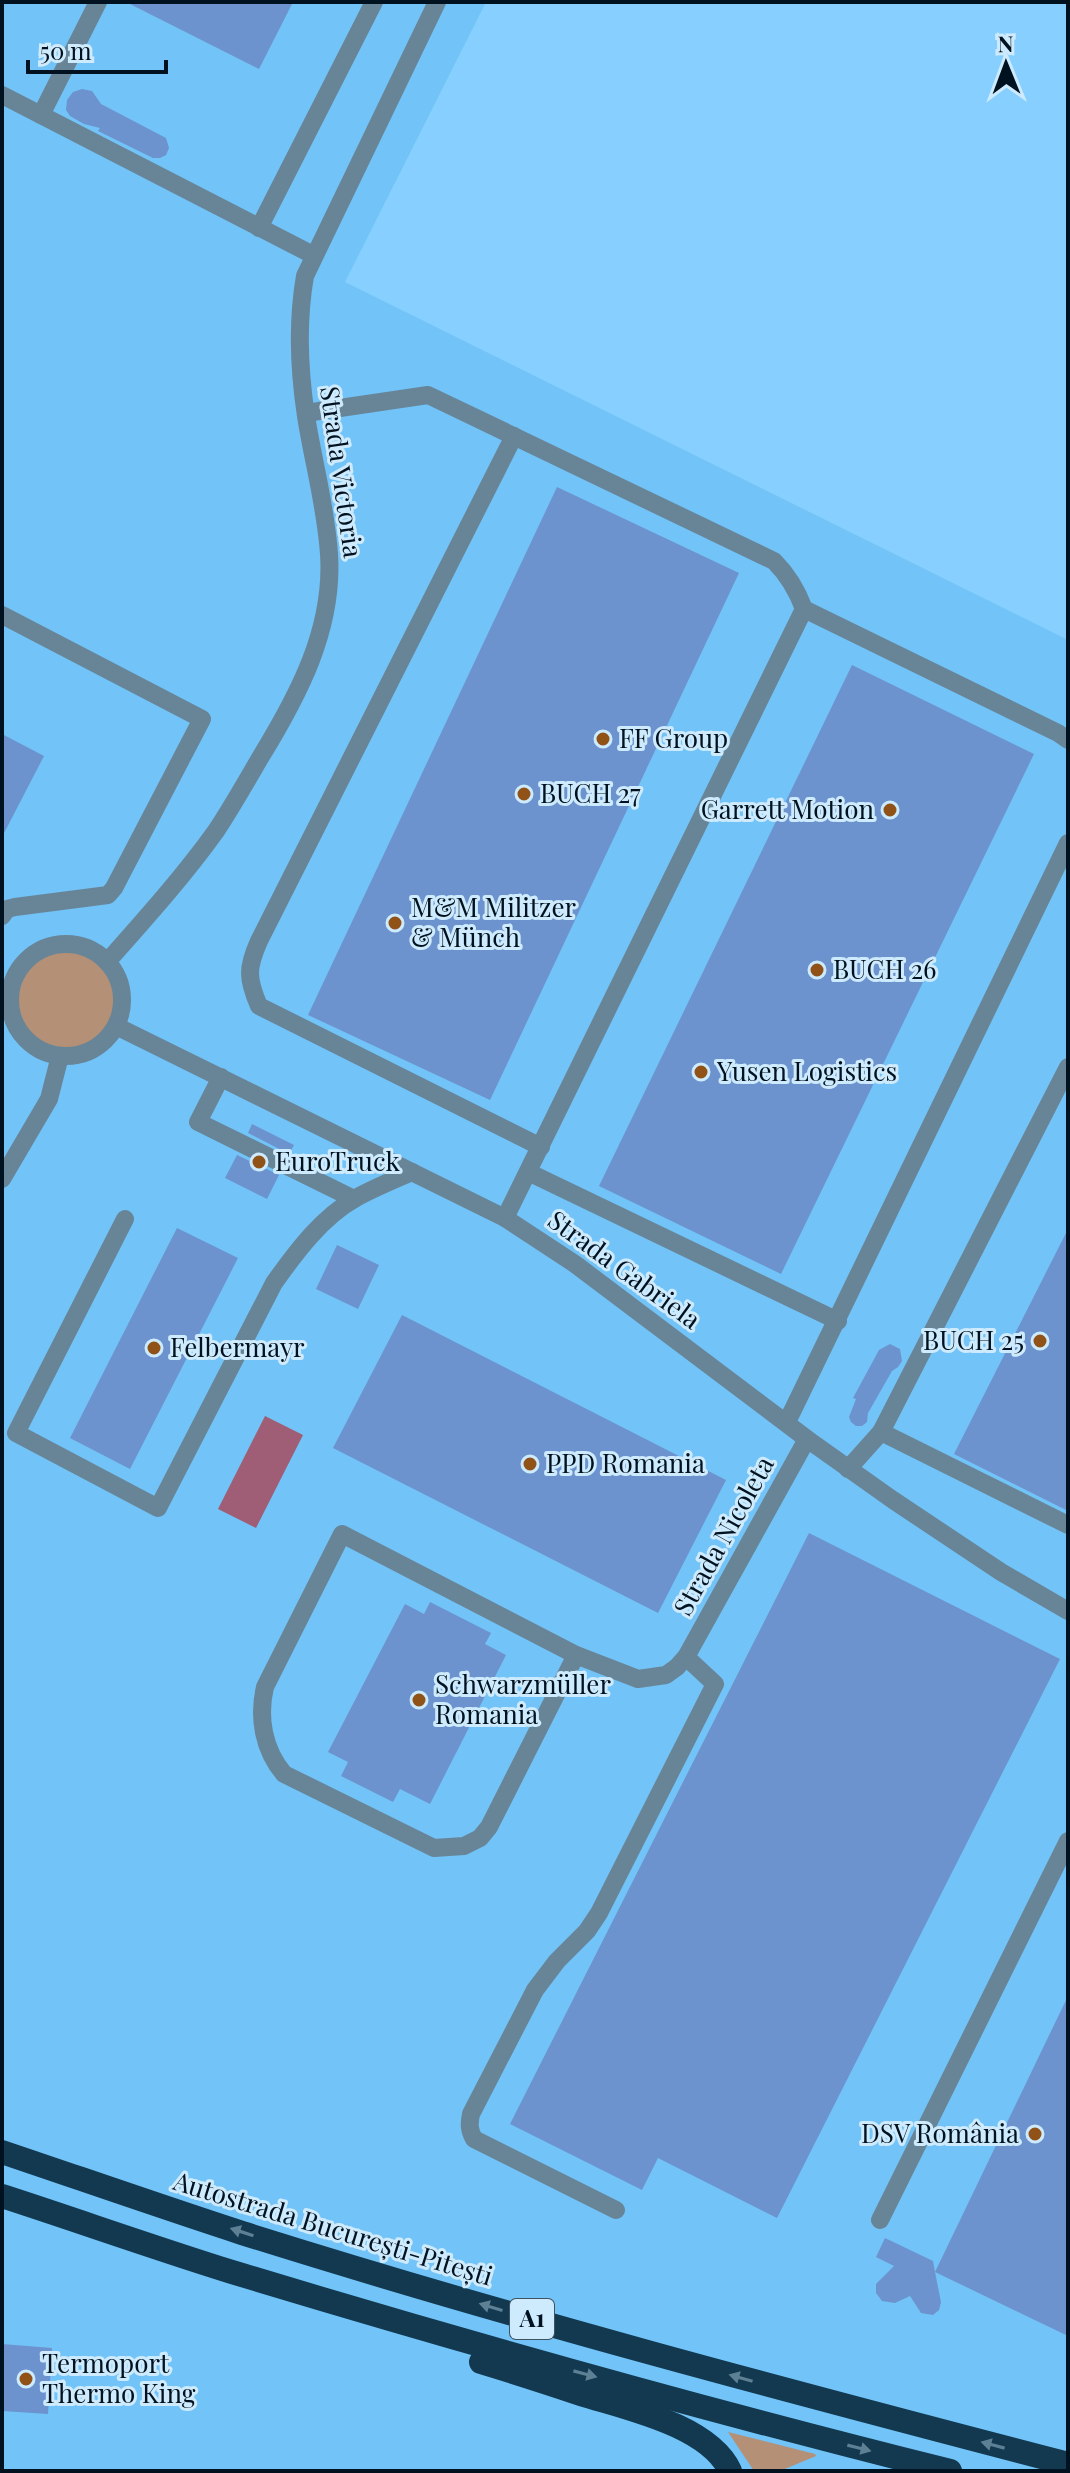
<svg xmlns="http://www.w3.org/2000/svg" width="1070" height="2473" font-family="'Playfair Display',serif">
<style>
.built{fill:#72c3f7}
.green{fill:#b39076}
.water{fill:#9f5e75}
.building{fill:#6c93ce}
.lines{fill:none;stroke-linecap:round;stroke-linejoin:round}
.minor{stroke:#688598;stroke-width:18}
.highway{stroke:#123950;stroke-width:24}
.oneway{fill:#5d8095}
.poi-dot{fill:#915218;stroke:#ceeafd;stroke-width:3}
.labels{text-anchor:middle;stroke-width:6;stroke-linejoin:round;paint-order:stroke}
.shield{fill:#ceeafd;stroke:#3e5362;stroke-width:2}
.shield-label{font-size:24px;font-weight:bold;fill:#00121f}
.street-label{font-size:26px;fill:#00121f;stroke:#ceeafd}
.poi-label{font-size:26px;fill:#00121f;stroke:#ceeafd;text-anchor:start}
</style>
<rect width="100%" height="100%" fill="#86cffe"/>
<!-- built -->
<polygon class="built" points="2,2 486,2 345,282 1068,640 1068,2471 2,2471"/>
<!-- green -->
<g class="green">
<circle cx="66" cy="1000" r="56"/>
<polygon points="728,2432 815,2454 816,2456 780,2471 754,2471"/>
</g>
<!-- water -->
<polygon class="water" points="265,1416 303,1435 256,1528 218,1509"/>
<!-- building -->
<g class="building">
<polygon points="126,2 293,2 259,69"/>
<polygon points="82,89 92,91 101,104 166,138 169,148 166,155 160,158 153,158 98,131 100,128 84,124 70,116 66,110 67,100 73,92"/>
<polygon points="557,487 739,573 490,1100 308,1015"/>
<polygon points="852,665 1034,754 781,1274 599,1186"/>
<polygon points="2,734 44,756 2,837"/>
<polygon points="252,1124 294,1145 289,1154 248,1133"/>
<polygon points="237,1155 279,1175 267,1199 225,1178"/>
<polygon points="177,1228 238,1258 130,1469 70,1438"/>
<polygon points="1068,1229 1068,1511 954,1454"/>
<polygon points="337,1245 379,1265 358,1309 316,1289"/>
<polygon points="402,1315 726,1480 658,1613 333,1448"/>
<polygon points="890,1344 900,1349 902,1361 898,1367 892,1371 868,1413 867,1422 862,1426 856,1426 851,1422 849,1417 856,1399 853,1398 879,1350"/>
<polygon points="809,1533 1060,1659 777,2218 658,2158 642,2190 510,2124"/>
<polygon points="430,1602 491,1633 485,1644 506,1655 430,1804 400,1789 393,1802 341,1776 348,1762 328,1752 405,1604 424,1614"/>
<polygon points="1068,1996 1068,2336 935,2272 941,2302 939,2310 933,2315 921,2313 910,2296 895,2303 882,2301 876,2293 876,2284 894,2266 876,2257 885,2238 933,2261 935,2272"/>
<polygon points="2,2344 52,2348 48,2414 2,2411"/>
</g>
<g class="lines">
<!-- minor -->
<g class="minor">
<polyline points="2,95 313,255"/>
<polyline points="41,115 98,2"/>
<polyline points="259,228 374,2"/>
<path d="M 306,413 L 428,395 L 774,561 C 788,575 797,590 804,609 L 1058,733 L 1068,740"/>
<path d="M 514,436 L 259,941 C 247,968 247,978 259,1006 L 541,1147"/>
<polyline points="2,615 202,719 114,888 108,895 15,907 7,909 2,916"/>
<circle cx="66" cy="1000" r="56"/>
<path d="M 107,962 C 145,919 183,877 216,831 C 232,807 246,782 260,758 C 298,696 334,629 329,554 C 326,507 313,461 306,416 C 299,370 297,322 305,276 L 437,2"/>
<polyline points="116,1026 505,1218 575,1264 807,1439 893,1500 1001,1572 1068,1611"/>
<polyline points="221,1077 198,1122 354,1199"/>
<polyline points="528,1172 838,1321"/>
<polyline points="2,1179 49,1099 60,1056"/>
<polyline points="505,1218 804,609"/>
<path d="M 125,1219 L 16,1433 L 158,1508 L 274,1283 C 296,1252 322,1217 356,1198 C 374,1188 394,1180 412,1172"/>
<polyline points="787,1422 1068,843"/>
<polyline points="881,1432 1068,1525"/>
<polyline points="848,1469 881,1432 1068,1067"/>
<path d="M 576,1655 L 489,1827 L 480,1838 L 464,1846 L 434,1848 L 284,1774 C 263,1749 258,1717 265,1687 L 342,1534 L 576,1655 L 638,1679 L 666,1675 L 677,1667 L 686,1657 L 807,1439"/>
<path d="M 616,2210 L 474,2139 C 469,2130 469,2124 471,2114 L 535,1990 L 557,1961 L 587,1931 L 599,1913 L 715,1684 L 686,1657"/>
<polyline points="880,2220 1068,1841"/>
</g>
<!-- highway -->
<g class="highway">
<path d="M 2,2152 C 82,2179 162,2207 242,2233 C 515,2319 792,2392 1068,2464"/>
<path d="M 2,2196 C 79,2221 155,2248 232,2272 C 470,2344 709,2411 950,2471"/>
<path d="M 481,2362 C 514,2372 548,2383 581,2394 C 625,2408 709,2425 730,2471"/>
</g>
</g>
<!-- one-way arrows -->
<defs><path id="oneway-solid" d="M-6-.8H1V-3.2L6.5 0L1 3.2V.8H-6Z" transform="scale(2)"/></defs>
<g class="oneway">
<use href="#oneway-solid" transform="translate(242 2232) rotate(-162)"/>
<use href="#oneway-solid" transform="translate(491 2307) rotate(-163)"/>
<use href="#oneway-solid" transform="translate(585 2374) rotate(15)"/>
<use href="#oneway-solid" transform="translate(741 2378) rotate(-164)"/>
<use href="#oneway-solid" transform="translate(993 2445) rotate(-165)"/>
<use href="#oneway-solid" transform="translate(859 2448) rotate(14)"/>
</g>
<!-- markers -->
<g class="poi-dot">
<circle cx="603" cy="739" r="8"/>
<circle cx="524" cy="794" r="8"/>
<circle cx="890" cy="810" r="8"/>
<circle cx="395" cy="923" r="8"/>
<circle cx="817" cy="970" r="8"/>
<circle cx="701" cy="1072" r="8"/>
<circle cx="259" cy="1162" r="8"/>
<circle cx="1040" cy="1341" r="8"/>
<circle cx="154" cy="1348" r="8"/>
<circle cx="530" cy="1464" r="8"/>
<circle cx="419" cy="1700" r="8"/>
<circle cx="1035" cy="2134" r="8"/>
<circle cx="26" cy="2379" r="8"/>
</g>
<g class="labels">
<!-- shield labels -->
<rect class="shield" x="510" y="2299" width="44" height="40" rx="6"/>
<g class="shield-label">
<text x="532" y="2327">A1</text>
</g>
<!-- street labels -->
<g class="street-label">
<text transform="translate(341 472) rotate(82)" y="9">Strada Victoria</text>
<text transform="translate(624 1270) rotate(36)" y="9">Strada Gabriela</text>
<text transform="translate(724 1536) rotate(-61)" y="9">Strada Nicoleta</text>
<text transform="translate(333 2229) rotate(17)" y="9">Autostrada București-Pitești</text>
</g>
<!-- poi labels -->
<g class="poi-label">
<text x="619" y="748">FF Group</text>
<text x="540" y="803">BUCH 27</text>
<text x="874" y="819" text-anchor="end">Garrett Motion</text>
<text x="411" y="917">M&amp;M Militzer<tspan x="411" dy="30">&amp; Münch</tspan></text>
<text x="833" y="979">BUCH 26</text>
<text x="717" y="1081">Yusen Logistics</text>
<text x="275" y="1171">EuroTruck</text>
<text x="1024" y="1350" text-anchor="end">BUCH 25</text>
<text x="170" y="1357">Felbermayr</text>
<text x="546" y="1473">PPD Romania</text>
<text x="435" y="1694">Schwarzmüller<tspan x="435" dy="30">Romania</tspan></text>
<text x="1019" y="2143" text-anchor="end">DSV România</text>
<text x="42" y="2373">Termoport<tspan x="42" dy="30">Thermo King</tspan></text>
</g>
</g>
<!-- border -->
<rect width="1070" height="2473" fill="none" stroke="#00121f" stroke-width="8"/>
<!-- north arrow -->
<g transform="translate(1006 64) rotate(359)" stroke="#ceeafd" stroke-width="6" paint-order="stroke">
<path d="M0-6L14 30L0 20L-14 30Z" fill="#00121f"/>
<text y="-12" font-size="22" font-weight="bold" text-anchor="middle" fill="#00121f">N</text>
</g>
<!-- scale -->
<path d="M28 60v12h138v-12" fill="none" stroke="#00121f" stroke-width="4"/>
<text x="40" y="60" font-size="24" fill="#00121f" stroke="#ceeafd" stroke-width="6" paint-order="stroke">50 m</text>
</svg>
